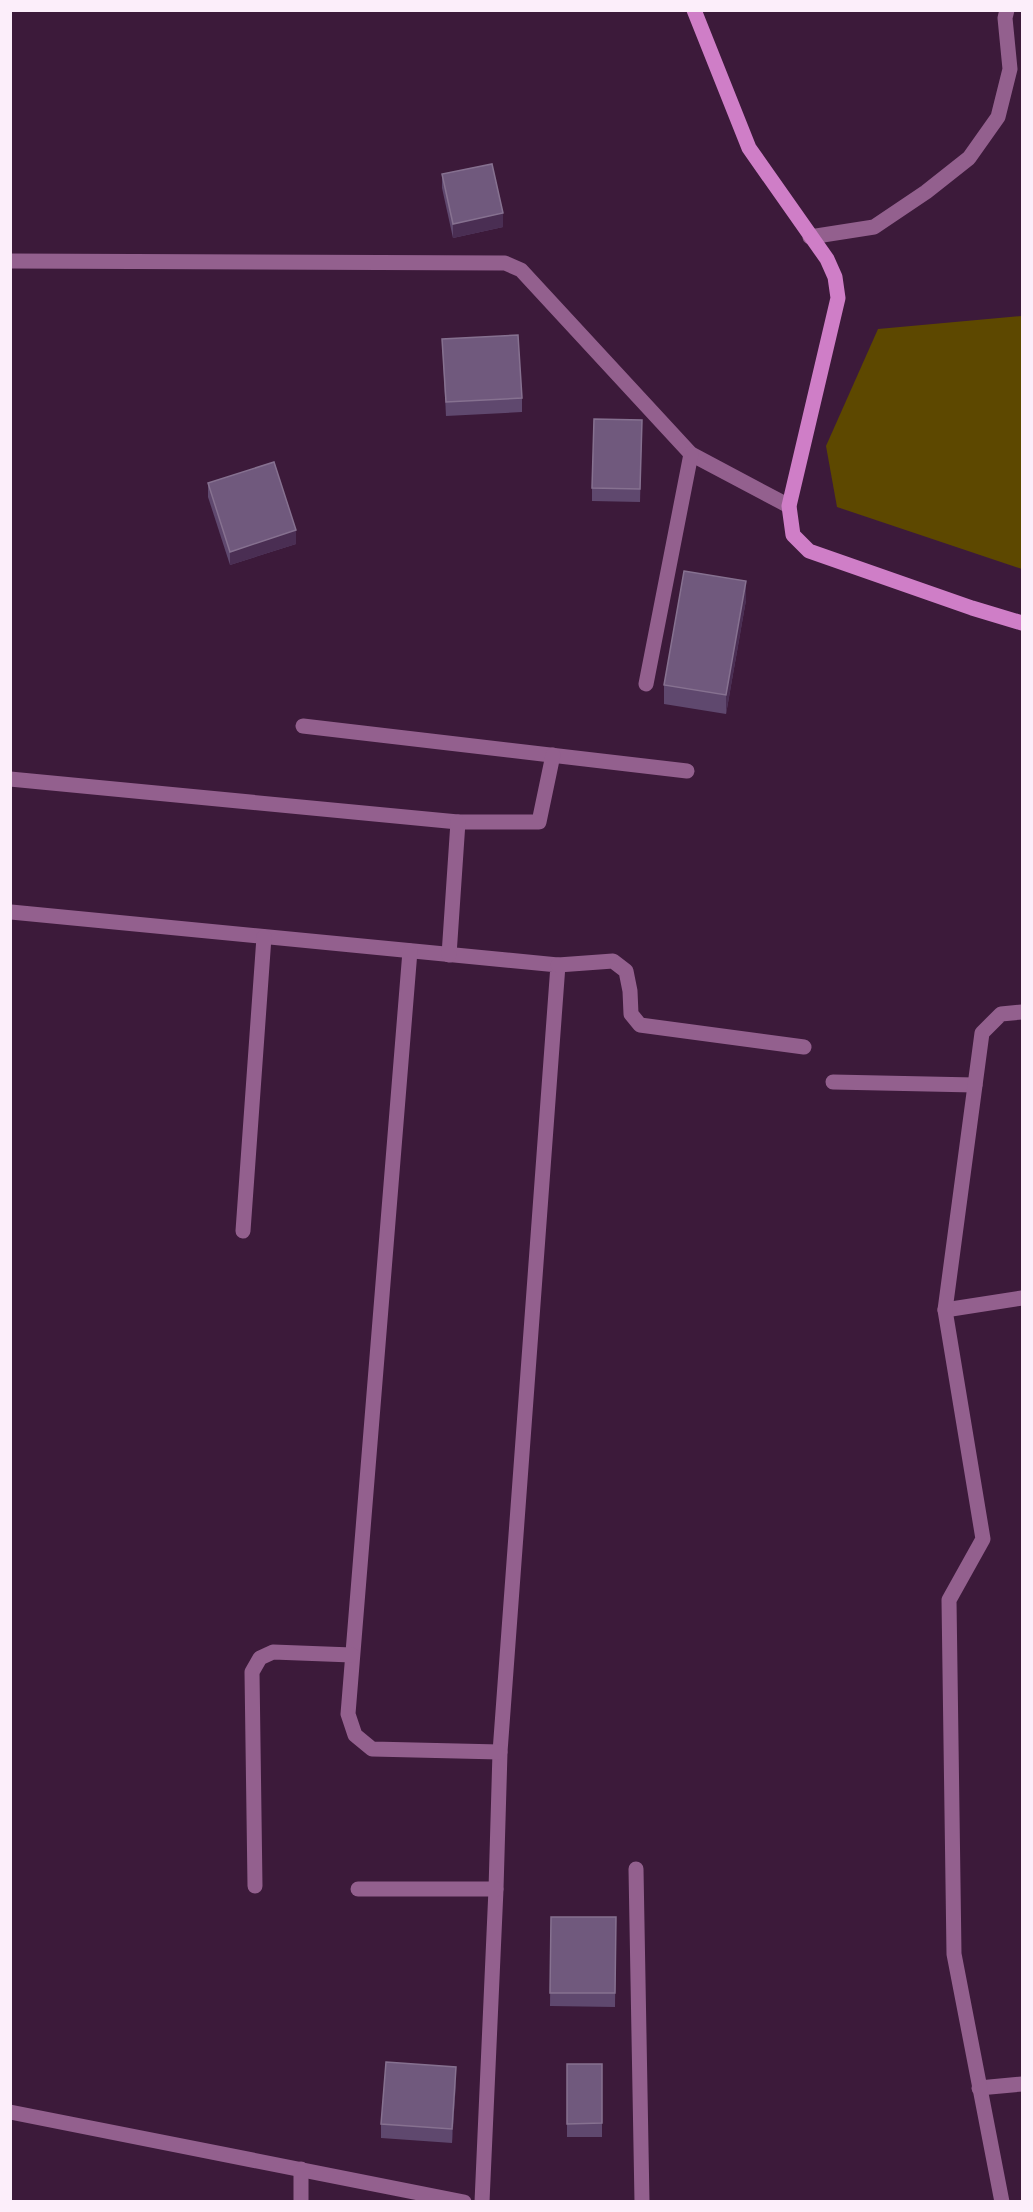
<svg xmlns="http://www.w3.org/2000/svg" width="1033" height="2212" font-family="Commissioner,sans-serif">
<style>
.water{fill:#5d4800}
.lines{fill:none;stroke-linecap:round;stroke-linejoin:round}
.street{stroke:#93608e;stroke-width:15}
.secondary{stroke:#cf7ec7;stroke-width:15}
.wall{fill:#5f486e}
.shaded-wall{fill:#4a2e53}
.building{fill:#70597d;stroke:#867190;stroke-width:1.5}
</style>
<rect width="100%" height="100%" fill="#3c1a3a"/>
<!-- water -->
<polygon class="water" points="1022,316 1022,569 837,507 826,446 878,329"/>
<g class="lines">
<!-- street -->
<g class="street">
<polyline points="810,237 874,227 926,192 969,158 998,117 1010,69 1005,18 1007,10"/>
<polyline points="10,261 505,263 521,270 691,454 789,506"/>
<polyline points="646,684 691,454"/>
<polyline points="303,726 687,771"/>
<polyline points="10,779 458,822 539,822 553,755"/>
<polyline points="11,912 558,965 500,1752 496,1889 482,2202"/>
<polyline points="410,951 348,1714 355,1735 372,1749 500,1752"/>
<polyline points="449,955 458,822"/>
<polyline points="558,965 613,961 626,971 630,991 631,1014 640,1025 804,1047"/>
<polyline points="833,1082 975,1085"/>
<polyline points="243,1231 264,937"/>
<polyline points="945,1310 1022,1298"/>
<polyline points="636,1869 642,2202"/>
<polyline points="255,1886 252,1672 260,1658 273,1652 352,1655"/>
<polyline points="358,1889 496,1889"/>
<polyline points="979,2088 1022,2084"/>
<polyline points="10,2112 464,2202"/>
<polyline points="301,2169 301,2202"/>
<polyline points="1002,2202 954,1954 949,1600 983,1539 945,1310 982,1033 1001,1014 1022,1012"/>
</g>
<!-- secondary -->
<polyline class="secondary" points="694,10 749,148 827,259 835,277 838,298 789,506 793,535 809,551 972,608 1022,623"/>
</g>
<!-- wall -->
<g class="wall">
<polygon points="442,174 503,227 453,238 442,188"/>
<polygon points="442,339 522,398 522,412 446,416"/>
<polygon points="642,420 640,502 592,501 592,488"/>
<polygon points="208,483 296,544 230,565 208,497"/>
<polygon points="746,600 726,714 664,704 664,685"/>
<polygon points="551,1917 616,1917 615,2007 550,2006"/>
<rect x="567" y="2064" width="35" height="73"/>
<polygon points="456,2081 452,2143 381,2138 381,2124"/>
</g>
<!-- shaded-wall -->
<g class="shaded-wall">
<polygon points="503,213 503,227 453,238 453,224"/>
<polygon points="296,530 296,544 230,565 230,552"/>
<polygon points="746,581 746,600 726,714 726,695"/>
<polygon points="456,2067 456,2081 452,2143 452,2129"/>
</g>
<!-- building -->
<g class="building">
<polygon points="492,164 503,213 453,224 442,174"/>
<polygon points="518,335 522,398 446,402 442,339"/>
<polygon points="594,419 642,420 640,489 592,488"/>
<polygon points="274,462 296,530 230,552 208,483"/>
<polygon points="684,571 746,581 726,695 664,685"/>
<polygon points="551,1917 616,1917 615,1993 550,1993"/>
<polygon points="386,2062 456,2067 452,2129 381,2124"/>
<polygon points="567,2064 602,2064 602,2123 567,2124"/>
</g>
<!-- border -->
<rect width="1033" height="2212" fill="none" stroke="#fceefa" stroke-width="24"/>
</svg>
